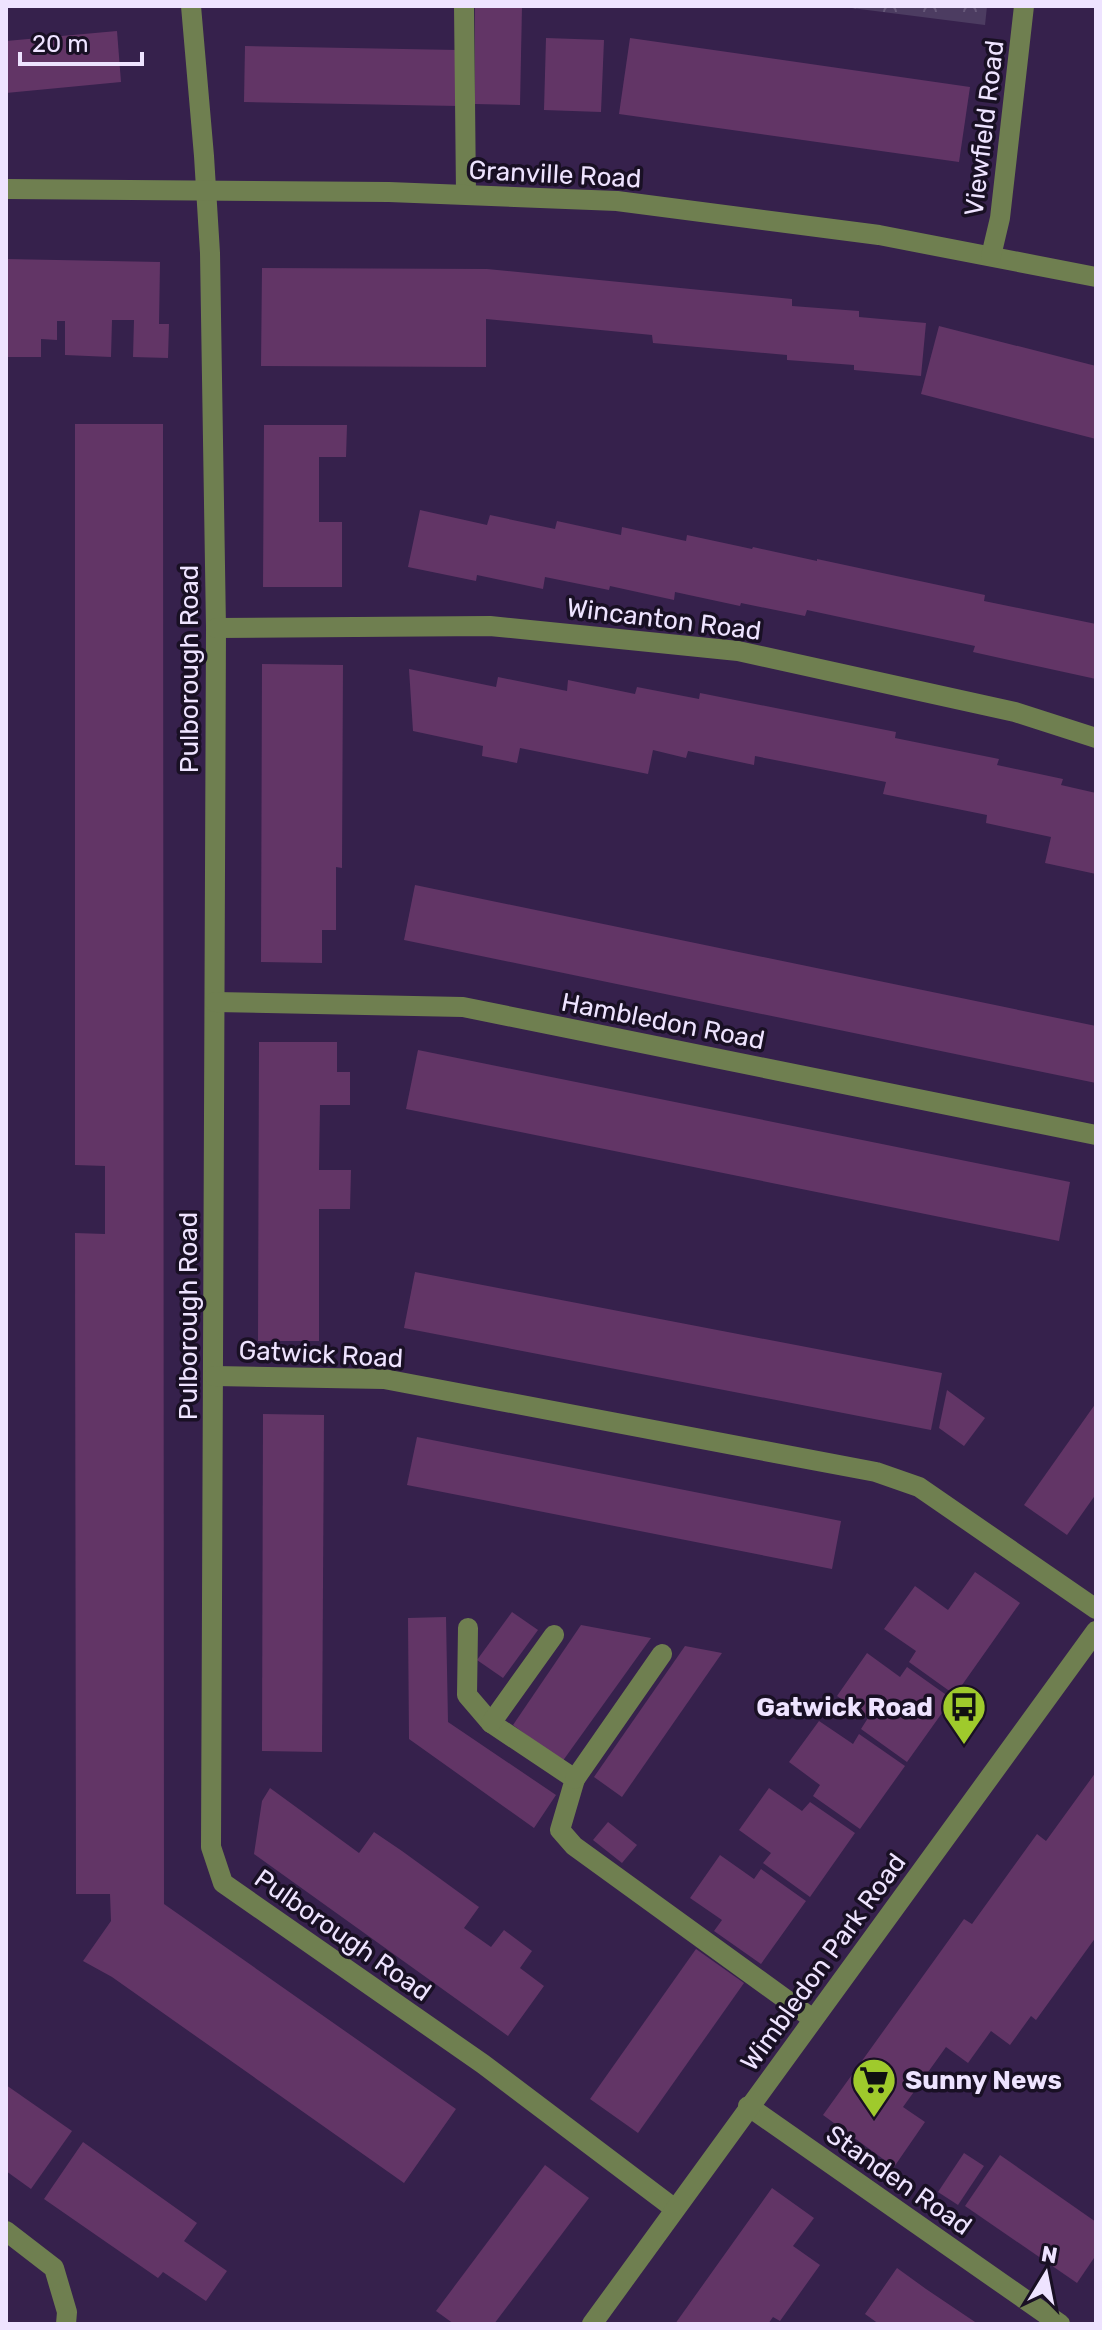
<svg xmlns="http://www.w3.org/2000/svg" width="1102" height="2330" font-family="Rubik,sans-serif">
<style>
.forest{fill:url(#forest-crowns)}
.building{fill:#623566}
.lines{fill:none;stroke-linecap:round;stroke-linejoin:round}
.minor{stroke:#6f7f50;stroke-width:20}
.labels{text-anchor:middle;stroke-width:7;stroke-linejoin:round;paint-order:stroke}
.street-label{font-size:26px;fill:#eee3ff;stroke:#191024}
.poi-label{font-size:26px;font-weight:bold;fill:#eee3ff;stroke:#191024;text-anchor:end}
</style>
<defs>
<pattern id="forest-crowns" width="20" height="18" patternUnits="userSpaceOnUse" patternTransform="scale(2)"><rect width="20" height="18" fill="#4c3c61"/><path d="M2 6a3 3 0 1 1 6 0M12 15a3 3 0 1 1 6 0" fill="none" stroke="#665879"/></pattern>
</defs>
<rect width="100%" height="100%" fill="#36214c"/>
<!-- forest -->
<polygon class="forest" points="836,6 987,6 985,25"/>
<!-- building -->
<g class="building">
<polygon points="475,6 522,6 520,105 475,104"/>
<polygon points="117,31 121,82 6,93 6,41"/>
<polygon points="546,38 604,40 601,112 544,110"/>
<polygon points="630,38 970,87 959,162 619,114"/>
<polygon points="245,46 458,50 458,106 244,102"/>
<polygon points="6,259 160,262 159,324 169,324 168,358 133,357 134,320 112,320 111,357 65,355 65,321 57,321 57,340 41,339 41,357 6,357"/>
<polygon points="262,268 487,269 792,299 792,306 859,311 859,317 926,323 921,376 854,370 854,365 787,360 787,355 653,343 652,335 486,319 486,367 261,366"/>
<polygon points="939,326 1096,366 1096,439 921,394"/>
<polygon points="75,424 163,424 164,1904 456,2109 404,2183 112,1977 83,1961 111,1921 110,1894 76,1894 75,1233 105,1234 105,1166 75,1165"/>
<polygon points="264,425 347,425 346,457 319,457 319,522 342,522 342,587 263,587"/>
<polygon points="420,510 487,525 490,515 555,529 557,521 621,535 622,527 686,541 687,535 752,549 753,547 817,561 817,559 985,595 984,601 1096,624 1096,679 973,652 975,646 807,610 805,616 741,603 740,606 675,592 674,600 610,586 609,590 545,577 543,589 477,575 476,581 408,567"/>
<polygon points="262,664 343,665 342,868 336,867 336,930 322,930 322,963 261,962"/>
<polygon points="409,669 496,687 498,677 567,691 568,680 635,694 637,687 699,699 700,693 896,732 895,738 999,759 997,765 1063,779 1061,785 1096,793 1096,874 1045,863 1051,837 986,823 987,815 883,794 886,782 755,756 754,765 688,751 686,758 653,750 648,774 520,748 517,763 482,756 483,746 413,731"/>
<polygon points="415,885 1096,1026 1096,1083 404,940"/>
<polygon points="259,1042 337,1042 337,1072 350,1072 350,1105 320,1105 319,1170 351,1170 350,1209 319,1209 319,1341 258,1341"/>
<polygon points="418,1050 1070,1182 1059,1241 406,1109"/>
<polygon points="415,1272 942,1373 931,1430 404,1328"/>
<polygon points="947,1390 985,1418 964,1446 939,1428"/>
<polygon points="1096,1403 1096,1494 1067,1535 1024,1505"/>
<polygon points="263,1414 324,1415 322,1752 262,1751"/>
<polygon points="417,1437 841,1521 832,1569 407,1485"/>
<polygon points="975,1572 1020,1603 955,1695 909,1662 916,1651 884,1629 915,1586 948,1610"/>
<polygon points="512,1612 538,1630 503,1678 477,1660"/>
<polygon points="446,1617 448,1722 556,1795 534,1828 409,1739 408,1618"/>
<polygon points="581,1625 651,1638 562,1762 513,1725"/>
<polygon points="685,1646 722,1653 622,1797 594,1777"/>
<polygon points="867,1653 900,1677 907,1667 952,1699 907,1762 861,1729 868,1718 837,1696"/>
<polygon points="819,1721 853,1744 859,1734 905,1766 860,1829 813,1796 820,1785 789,1762"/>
<polygon points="1096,1772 1096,1937 1036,2020 1031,2016 1010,2045 991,2031 968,2063 946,2047 903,2107 925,2122 894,2167 823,2115 964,1919 972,1924 1037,1834 1046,1841"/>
<polygon points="270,1788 359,1853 374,1832 402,1851 479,1907 464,1928 491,1947 504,1930 532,1951 520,1968 544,1986 508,2036 254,1854 262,1801"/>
<polygon points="769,1788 802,1811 810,1802 855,1833 810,1897 763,1863 771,1853 739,1830"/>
<polygon points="608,1822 637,1845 622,1863 593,1840"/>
<polygon points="720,1855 754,1879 761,1869 806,1901 761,1964 714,1931 722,1920 690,1898"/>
<polygon points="696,1949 744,1983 638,2133 590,2099"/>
<polygon points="6,2085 72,2131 31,2189 6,2171"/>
<polygon points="83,2142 197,2223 184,2241 227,2271 206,2301 163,2272 158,2278 44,2199"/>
<polygon points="964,2153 984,2166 958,2205 938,2192"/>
<polygon points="1000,2155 1096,2222 1096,2255 1077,2283 965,2206"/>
<polygon points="545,2165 589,2198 494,2324 454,2324 436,2311"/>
<polygon points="772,2188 814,2218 793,2246 820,2265 780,2321 773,2317 768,2324 675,2324"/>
<polygon points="897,2268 926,2289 978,2324 879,2324 865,2314"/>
</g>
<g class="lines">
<!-- minor -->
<g class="minor">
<polyline points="191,6 204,156 210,253 216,628 211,1847 223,1883 483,2064 675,2209"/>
<polyline points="464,6 466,194"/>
<polyline points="6,189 389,192 617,201 879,235 1096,277"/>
<polyline points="991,256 1000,218 1024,6"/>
<polyline points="216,628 490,626 738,651 1015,712 1096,738"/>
<polyline points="215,1002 463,1007 1096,1135"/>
<polyline points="214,1376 384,1379 876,1472 919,1487 1096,1609"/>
<polyline points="468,1628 467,1695 491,1723 575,1779 560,1830 574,1846 813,2019"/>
<polyline points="491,1723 554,1635"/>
<polyline points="575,1779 662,1654"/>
<polyline points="748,2106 1060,2324"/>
<polyline points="6,2231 54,2268 67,2312 66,2324"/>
<polyline points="592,2324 1096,1631"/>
</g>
</g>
<!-- icons -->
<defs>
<g id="bus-pin" transform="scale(2.3)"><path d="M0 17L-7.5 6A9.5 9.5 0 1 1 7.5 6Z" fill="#9fca2c" stroke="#191024"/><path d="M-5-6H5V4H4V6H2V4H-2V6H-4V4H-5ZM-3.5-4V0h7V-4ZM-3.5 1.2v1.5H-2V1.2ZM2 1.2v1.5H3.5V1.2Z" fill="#111"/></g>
<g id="supermarket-pin" transform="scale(2.3)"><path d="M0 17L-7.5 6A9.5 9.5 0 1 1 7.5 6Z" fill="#9fca2c" stroke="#191024"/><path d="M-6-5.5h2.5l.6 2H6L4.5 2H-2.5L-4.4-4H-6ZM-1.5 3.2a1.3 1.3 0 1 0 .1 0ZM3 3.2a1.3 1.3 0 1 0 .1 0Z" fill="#111"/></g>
</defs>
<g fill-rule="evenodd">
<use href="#bus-pin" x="964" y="1707"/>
<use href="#supermarket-pin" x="874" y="2080"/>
</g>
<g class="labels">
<!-- street labels -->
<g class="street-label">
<text transform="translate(984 128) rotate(-83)" y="9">Viewfield Road</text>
<text transform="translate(555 174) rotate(3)" y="9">Granville Road</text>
<text transform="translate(664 619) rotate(7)" y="9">Wincanton Road</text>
<text transform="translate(189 669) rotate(-90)" y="9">Pulborough Road</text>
<text transform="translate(663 1021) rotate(11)" y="9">Hambledon Road</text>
<text transform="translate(188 1316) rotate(-90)" y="9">Pulborough Road</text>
<text transform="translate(321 1354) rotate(3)" y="9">Gatwick Road</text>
<text transform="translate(343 1935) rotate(35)" y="9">Pulborough Road</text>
<text transform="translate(823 1962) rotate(-54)" y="9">Wimbledon Park Road</text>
<text transform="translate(899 2180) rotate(35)" y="9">Standen Road</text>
</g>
<!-- poi labels -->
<g class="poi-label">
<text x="933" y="1716">Gatwick Road</text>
<text x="905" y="2089" text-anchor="start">Sunny News</text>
</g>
</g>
<!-- border -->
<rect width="1102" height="2330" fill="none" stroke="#eee3ff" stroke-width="16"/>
<!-- north arrow -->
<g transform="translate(1046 2274) rotate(10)" stroke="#191024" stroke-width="6" paint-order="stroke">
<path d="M0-6L14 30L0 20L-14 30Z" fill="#eee3ff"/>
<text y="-12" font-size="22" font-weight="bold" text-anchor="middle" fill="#eee3ff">N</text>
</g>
<!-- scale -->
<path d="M20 52v12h122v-12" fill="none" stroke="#eee3ff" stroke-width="4"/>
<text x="32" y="52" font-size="24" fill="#eee3ff" stroke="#191024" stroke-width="6" paint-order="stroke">20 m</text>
</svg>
